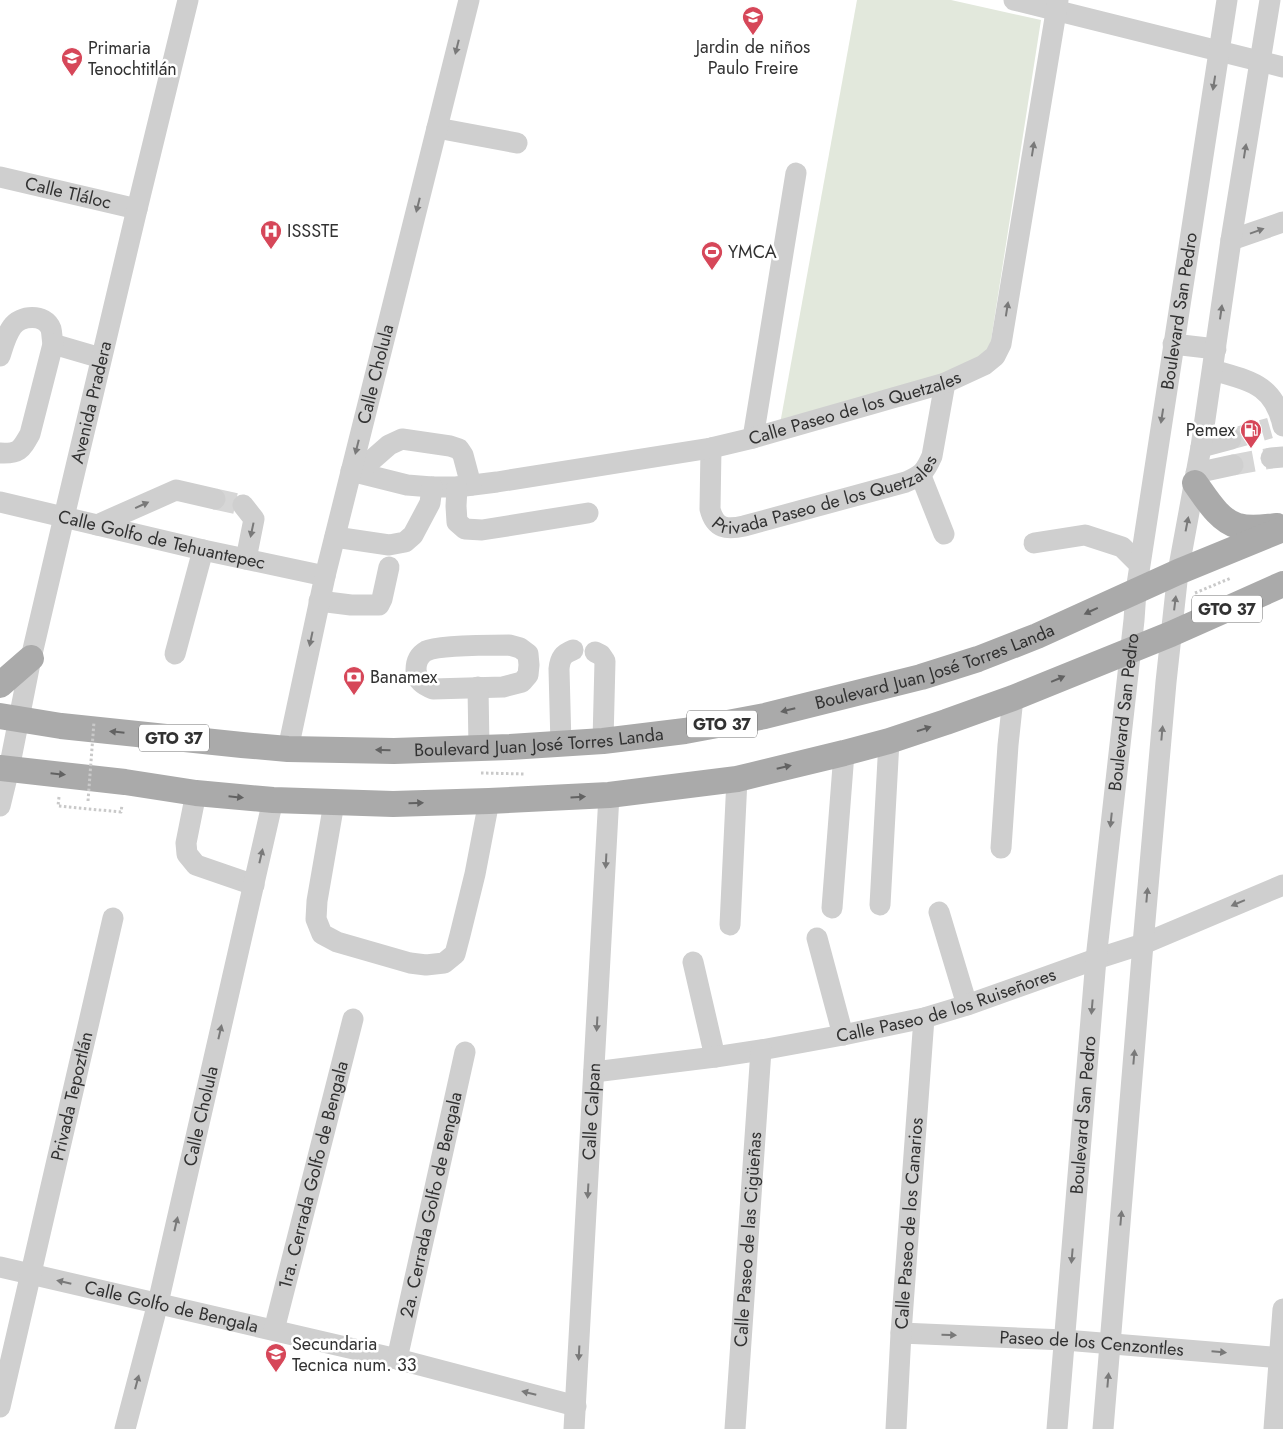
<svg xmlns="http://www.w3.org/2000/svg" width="1283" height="1429" font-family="Jost,sans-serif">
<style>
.green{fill:#e2e8dc}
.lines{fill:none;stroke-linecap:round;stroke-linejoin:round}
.minor-tunnel{stroke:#d6d6d6;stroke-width:21;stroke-dasharray:21 11;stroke-linecap:butt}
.path{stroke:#c9c9c9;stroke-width:3;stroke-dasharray:2.5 2.5;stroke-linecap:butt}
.minor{stroke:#cfcfcf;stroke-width:21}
.major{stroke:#aaa;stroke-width:26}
.path-bridge{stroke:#c9c9c9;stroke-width:3;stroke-dasharray:2.5 2.5;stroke-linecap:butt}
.oneway{fill:#797979}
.oneway2{fill:#626262}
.labels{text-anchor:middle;stroke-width:5;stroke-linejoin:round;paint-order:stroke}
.shield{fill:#fff;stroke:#707070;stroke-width:1}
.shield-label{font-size:16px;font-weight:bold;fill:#323232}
.poi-label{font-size:18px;fill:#323232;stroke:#fff;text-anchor:start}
.street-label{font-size:18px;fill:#323232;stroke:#fff}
</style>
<rect width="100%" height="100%" fill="#fff"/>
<!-- green -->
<polygon class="green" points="857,0 951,0 1041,20 989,353 936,380 780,424"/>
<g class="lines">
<!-- minor-tunnel -->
<g class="minor-tunnel">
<polyline points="1231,439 1270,428"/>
<polyline points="1233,465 1271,458"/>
<polyline points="215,499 243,505"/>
</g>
<!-- path -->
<g class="path">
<polyline points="1195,593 1231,578"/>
<polyline points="481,773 525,774"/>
<polyline points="59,797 58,806 121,812 122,805"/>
</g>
<!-- minor -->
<g class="minor">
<polyline points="1014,0 1283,67"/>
<polyline points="437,128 517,143"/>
<path id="s1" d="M 0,177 L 137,209"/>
<polyline points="1231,240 1283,222"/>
<polyline points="1173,344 1216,349"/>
<path d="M 0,356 C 3,347 6,335 12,327 C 20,315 45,313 51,329 C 52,333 52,339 53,344 L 101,358"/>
<path d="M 1213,370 C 1250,381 1274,384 1283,426"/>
<polyline points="753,438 796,173"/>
<polyline points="1201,447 1231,439"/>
<path id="s2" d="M 711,448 L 710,509 C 715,529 727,530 744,526 L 906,482 C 922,475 925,472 932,456 L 945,383"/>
<path d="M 0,453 C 19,454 21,450 30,434 L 53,344"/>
<polyline points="1271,458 1283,457"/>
<path id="s3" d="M 351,471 L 407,485 L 432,487 L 457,487 L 497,482 L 711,448 L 753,438 L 945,383 L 984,365 L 995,356 L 1001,344 L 1058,0"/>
<polyline points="357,473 389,445 402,439 450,446 459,449 463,455 471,485"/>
<polyline points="1196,473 1233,465"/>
<polyline points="921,476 944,534"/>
<polyline points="457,487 456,506 457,522 465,529 482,530 588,513"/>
<path id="s4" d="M 0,502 L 203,550 L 325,576"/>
<polyline points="243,505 254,519 246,559"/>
<polyline points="97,525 176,490 215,499"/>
<polyline points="335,537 389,545 405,542 413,535 430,503 432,487"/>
<polyline points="1034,543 1085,535 1122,547 1139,564"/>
<polyline points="319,601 351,605 379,605 382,599 389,567"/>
<path d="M 509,645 L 520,648 L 528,654 L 529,665 L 528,675 L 522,682 L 503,687 L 433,689 C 423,685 417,681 416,670 C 416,662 419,655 426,651 C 438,645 493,645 509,645 Z"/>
<polyline points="595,652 601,655 605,661 603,741"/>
<polyline points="175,654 203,550"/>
<polyline points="478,687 479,748"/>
<path d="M 561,745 L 559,669 C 560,658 563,654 573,650"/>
<path id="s5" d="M 288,749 L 325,576 L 469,0"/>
<polyline points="196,793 186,843 187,854 196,865 254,885"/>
<polyline points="334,803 317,901 316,919 322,934 337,942 410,963 426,965 444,963 455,954 460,935 475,874 489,801"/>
<path id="s6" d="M 0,806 L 9,769 L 31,658 L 64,517 L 137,209 L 188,0"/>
<polyline points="1001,848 1008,745 1013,698"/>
<polyline points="880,905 889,741"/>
<polyline points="832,908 844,753"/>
<polyline points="939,912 967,1005"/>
<polyline points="730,925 737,779"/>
<polyline points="817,938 843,1035"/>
<polyline points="693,962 715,1057"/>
<path id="s7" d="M 594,1072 L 715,1057 L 761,1050 L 843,1035 L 924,1018 L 967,1005 L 1096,959 L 1143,944 L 1283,885"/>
<path id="s8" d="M 0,1267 L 397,1359 L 576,1406"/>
<path id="s9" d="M 274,1330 L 353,1019"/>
<path id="s10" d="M 901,1333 L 1065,1340 L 1283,1358"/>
<path id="s11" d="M 397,1359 L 465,1052"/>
<path id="s12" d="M 0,1407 L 113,918"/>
<path id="s13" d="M 125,1429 L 158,1303 L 273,800"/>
<path id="s14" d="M 574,1429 L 609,795"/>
<path id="s15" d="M 735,1429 L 761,1050"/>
<path id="s16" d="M 896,1429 L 901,1333 L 924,1018"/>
<path id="s17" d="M 1057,1429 L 1096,959 L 1134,620 L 1136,591 L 1227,0"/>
<polyline points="1103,1429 1143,944 1166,682 1178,572 1201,447 1231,240 1270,0"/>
<polyline points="1274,1429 1283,1309"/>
</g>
<!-- major -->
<g class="major">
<path d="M 1195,483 C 1206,498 1219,521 1238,526 C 1251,530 1265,527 1277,526"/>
<polyline points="0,685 31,658"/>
<path id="s18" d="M 0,716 L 61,726 L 242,745 L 288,749 L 394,751 L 510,747 L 603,741 L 685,731 L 765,716 L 921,677 L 978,659 L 1037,636 L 1178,572 L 1283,529"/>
<polyline points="0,768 125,782 196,793 273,800 393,804 489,801 609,795 737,779 844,753 889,741 946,722 1013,698 1171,634 1283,584"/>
</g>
<!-- path-bridge -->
<polyline class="path-bridge" points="88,801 94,722"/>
</g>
<!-- one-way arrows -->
<defs><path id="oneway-solid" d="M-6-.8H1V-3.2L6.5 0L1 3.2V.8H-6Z" transform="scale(1.25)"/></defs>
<g class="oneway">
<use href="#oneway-solid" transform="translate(457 47) rotate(104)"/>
<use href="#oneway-solid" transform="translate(1214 83) rotate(99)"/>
<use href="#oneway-solid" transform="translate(1033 149) rotate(-81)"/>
<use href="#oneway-solid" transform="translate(1245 151) rotate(-81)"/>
<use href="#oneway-solid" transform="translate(418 205) rotate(104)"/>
<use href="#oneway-solid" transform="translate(1257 231) rotate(-20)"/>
<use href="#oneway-solid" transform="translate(1007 309) rotate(-81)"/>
<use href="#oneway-solid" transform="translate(1221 312) rotate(-82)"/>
<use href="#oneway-solid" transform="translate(1162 416) rotate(99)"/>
<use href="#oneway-solid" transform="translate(357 447) rotate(104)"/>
<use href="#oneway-solid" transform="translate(142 505) rotate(-24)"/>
<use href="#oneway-solid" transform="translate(1187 524) rotate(-79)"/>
<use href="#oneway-solid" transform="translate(252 530) rotate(102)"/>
<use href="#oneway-solid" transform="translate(1175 603) rotate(-83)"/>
<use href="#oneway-solid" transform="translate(311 639) rotate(102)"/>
<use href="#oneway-solid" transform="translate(1162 733) rotate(-85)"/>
<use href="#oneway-solid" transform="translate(1111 820) rotate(96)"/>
<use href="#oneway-solid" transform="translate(261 856) rotate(-77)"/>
<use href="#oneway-solid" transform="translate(606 861) rotate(93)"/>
<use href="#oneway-solid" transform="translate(1147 895) rotate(-85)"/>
<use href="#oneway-solid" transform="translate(1238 903) rotate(157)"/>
<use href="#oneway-solid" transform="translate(1092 1007) rotate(95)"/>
<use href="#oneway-solid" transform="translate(597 1024) rotate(93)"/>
<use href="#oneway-solid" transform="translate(220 1032) rotate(-77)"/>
<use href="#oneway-solid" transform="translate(1134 1057) rotate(-85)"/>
<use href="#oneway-solid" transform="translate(588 1191) rotate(93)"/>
<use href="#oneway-solid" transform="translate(1121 1218) rotate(-85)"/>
<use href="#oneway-solid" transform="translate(176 1224) rotate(-77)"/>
<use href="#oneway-solid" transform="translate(1072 1256) rotate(95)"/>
<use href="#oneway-solid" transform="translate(64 1282) rotate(-167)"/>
<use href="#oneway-solid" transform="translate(949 1335) rotate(2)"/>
<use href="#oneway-solid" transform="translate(1219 1352) rotate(5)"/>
<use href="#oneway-solid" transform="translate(579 1353) rotate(93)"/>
<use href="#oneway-solid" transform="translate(1108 1380) rotate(-85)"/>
<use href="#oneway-solid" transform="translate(137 1382) rotate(-75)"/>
<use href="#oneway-solid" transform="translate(529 1393) rotate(-166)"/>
</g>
<g class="oneway2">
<use href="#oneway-solid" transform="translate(1091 611) rotate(155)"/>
<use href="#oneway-solid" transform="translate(1058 679) rotate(-23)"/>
<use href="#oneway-solid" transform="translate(788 710) rotate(166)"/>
<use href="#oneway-solid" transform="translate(924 729) rotate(-18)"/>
<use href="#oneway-solid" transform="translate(117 732) rotate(-174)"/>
<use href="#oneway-solid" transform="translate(383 750) rotate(-179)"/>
<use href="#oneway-solid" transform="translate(784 767) rotate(-13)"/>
<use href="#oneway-solid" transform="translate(58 774) rotate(6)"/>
<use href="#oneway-solid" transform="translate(236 797) rotate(6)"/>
<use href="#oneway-solid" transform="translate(578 797) rotate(-3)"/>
<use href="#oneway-solid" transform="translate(416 803) rotate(-2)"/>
</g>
<!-- icons -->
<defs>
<g id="school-pin" transform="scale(1.125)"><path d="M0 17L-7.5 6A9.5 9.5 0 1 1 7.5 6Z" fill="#d64759" stroke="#fff"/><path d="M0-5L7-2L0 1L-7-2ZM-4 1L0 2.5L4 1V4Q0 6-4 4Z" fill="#fff"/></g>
<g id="hospital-pin" transform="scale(1.125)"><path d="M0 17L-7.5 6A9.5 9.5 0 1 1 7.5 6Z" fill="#d64759" stroke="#fff"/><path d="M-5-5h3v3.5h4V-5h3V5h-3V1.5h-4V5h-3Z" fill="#fff"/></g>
<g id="stadium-pin" transform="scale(1.125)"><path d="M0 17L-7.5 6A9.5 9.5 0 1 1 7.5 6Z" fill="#d64759" stroke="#fff"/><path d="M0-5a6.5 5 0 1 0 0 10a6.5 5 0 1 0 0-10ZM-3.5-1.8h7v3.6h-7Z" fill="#fff"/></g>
<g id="fuel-pin" transform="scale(1.125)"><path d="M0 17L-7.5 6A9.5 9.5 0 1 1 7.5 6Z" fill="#d64759" stroke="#fff"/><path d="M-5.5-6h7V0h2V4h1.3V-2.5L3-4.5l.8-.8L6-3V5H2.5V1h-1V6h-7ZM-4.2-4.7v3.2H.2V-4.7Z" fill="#fff"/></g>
<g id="bank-pin" transform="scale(1.125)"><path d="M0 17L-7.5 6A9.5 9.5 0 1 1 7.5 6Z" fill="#d64759" stroke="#fff"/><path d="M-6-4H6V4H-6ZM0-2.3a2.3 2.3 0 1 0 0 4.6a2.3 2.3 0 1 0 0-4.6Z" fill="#fff"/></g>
</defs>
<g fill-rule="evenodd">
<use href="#school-pin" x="753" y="17"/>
<use href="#school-pin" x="72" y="58"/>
<use href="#hospital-pin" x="271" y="231"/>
<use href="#stadium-pin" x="712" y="252"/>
<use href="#fuel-pin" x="1251" y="430"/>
<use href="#bank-pin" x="354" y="677"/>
<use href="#school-pin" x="276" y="1354"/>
</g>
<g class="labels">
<!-- shield labels -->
<g class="shield">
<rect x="1192" y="595.5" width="70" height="27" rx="4"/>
<rect x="687" y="710.5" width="70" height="27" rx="4"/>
<rect x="139" y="724.5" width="70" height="27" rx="4"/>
</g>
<g class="shield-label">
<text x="1227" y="615">GTO 37</text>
<text x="722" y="730">GTO 37</text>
<text x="174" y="744">GTO 37</text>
</g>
<!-- poi labels -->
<g class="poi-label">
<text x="753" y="53" text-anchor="middle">Jardin de niños<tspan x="753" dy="21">Paulo Freire</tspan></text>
<text x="88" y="54">Primaria<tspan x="88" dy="21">Tenochtitlán</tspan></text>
<text x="287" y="237">ISSSTE</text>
<text x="728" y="258">YMCA</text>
<text x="1235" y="436" text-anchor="end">Pemex</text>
<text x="370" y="683">Banamex</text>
<text x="292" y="1350">Secundaria<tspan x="292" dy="21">Tecnica num. 33</tspan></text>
</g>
<!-- street labels -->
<g class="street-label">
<text dy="6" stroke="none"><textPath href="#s1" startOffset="70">Calle Tláloc</textPath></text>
<text dy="6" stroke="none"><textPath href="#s17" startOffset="1125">Boulevard San Pedro</textPath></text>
<text dy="6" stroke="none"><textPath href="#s5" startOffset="385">Calle Cholula</textPath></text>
<text dy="6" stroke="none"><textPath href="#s6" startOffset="414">Avenida Pradera</textPath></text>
<text dy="6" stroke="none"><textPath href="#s3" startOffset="514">Calle Paseo de los Quetzales</textPath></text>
<text dy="6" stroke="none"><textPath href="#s2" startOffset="192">Privada Paseo de los Quetzales</textPath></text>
<text dy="6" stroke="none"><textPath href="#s4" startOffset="166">Calle Golfo de Tehuantepec</textPath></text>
<text dy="6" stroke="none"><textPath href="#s18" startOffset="946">Boulevard Juan José Torres Landa</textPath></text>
<text dy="6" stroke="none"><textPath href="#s17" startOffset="720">Boulevard San Pedro</textPath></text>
<text dy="6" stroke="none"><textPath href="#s18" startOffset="541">Boulevard Juan José Torres Landa</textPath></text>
<text dy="6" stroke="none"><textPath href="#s7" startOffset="359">Calle Paseo de los Ruiseñores</textPath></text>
<text dy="6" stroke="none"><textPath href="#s12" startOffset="319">Privada Tepoztlán</textPath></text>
<text dy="6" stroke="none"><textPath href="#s14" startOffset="318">Calle Calpan</textPath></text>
<text dy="6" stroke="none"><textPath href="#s13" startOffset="322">Calle Cholula</textPath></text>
<text dy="6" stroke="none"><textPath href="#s17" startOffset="315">Boulevard San Pedro</textPath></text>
<text dy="6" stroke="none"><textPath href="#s9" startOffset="160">1ra. Cerrada Golfo de Bengala</textPath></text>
<text dy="6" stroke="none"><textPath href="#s11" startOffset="158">2a. Cerrada Golfo de Bengala</textPath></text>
<text dy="6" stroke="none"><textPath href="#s16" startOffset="206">Calle Paseo de los Canarios</textPath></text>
<text dy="6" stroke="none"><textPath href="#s15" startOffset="190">Calle Paseo de las Cigüeñas</textPath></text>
<text dy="6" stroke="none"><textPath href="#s8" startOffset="176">Calle Golfo de Bengala</textPath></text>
<text dy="6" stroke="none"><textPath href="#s10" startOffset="191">Paseo de los Cenzontles</textPath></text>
</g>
</g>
</svg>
